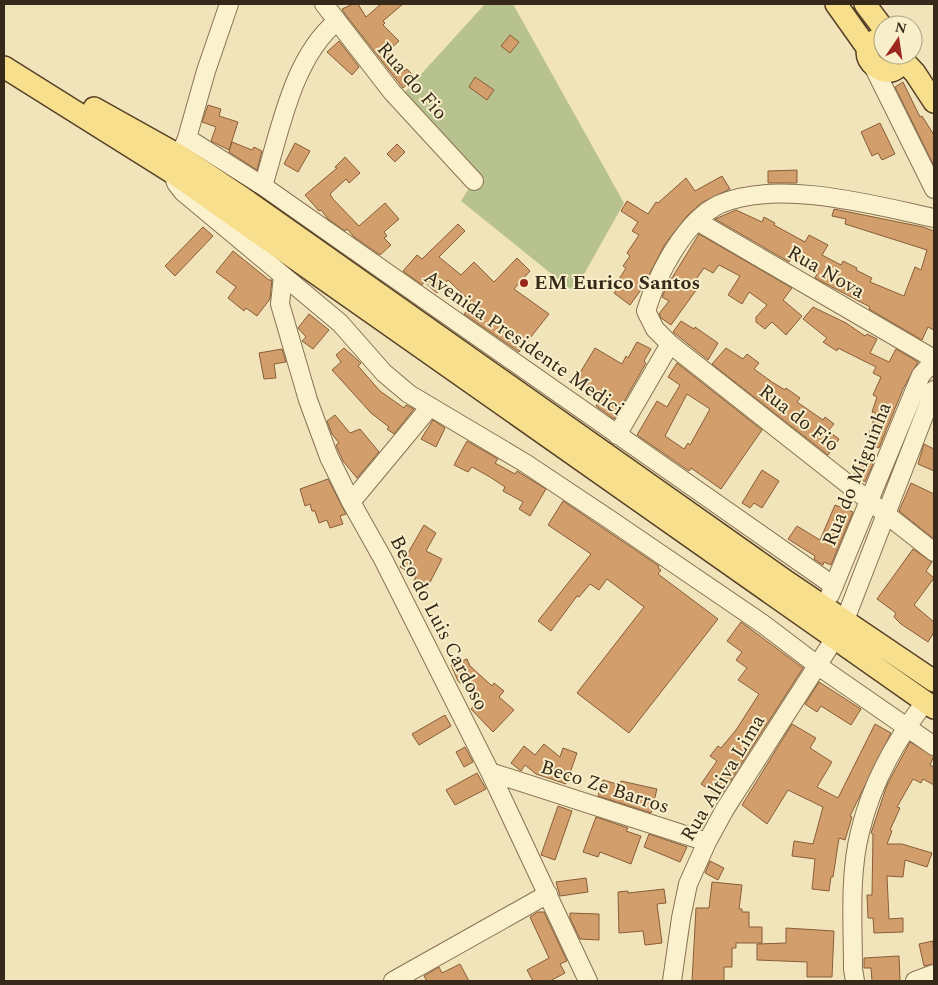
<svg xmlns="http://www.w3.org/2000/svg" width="938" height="985" viewBox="0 0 938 985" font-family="Spectral,serif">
<rect width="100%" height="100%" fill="#f1e4ba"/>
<!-- cemetery -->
<path fill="#b8c28e" d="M485,4H513L624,203L574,292L461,201L476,177L404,93Z"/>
<!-- building -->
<path fill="#d29e6c" stroke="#895d37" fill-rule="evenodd" d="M353,4H358L366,17L381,4H403L383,21L385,23L383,25L399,41L387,52L404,71L407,69L415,77L403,88L345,14L342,9Z
M510,35L519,42L510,53L501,46Z
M339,41L359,67L352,75L327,52Z
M475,77L494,90L487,100L469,87Z
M903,82L920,117L922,116L934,135V166L895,87Z
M208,105L221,109L219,116L238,122L229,150L211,141L216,127L202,122Z
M880,123L895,154L882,160L878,153L872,156L861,132Z
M232,142L252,150L254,147L262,151L257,170L229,152Z
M295,143L310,151L298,172L284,164Z
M397,144L405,152L395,162L387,154Z
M345,157L360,173L349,183L346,179L330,194L333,199L359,226L385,203L399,219L384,232L387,236L384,238L391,245L380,255L354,237L347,229L345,231L328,219L321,210L319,211L305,195L337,168L335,167Z
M797,170V183H768V171Z
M722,176L730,189L701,203L687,216L665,244L643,287L630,305L614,293L623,282L619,279L626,268L623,266L630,256L627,253L639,235L632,231L638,222L621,211L627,201L648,214L656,202L658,203L686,178L695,191Z
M834,209L923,227L934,231V330L928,327L922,340L869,309L870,307L815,278L818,272L792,257L789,262L715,219L736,210L762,222L764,217L775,223L774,225L805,242L809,235L828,245L822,255L841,265L843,261L857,268L856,270L872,278L870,282L904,296L915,267L921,270L927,250L845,224L846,219L832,216Z
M458,224L465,231L439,257L461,275L474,262L494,282L517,258L530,271L514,289L549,314L519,352L464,314L473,304L448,280L437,293L424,282L422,285L403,271L417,255L422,259Z
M203,227L213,236L175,276L165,266Z
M699,234L792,288L783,300L802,316L786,335L772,322L765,329L756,322V317L767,305L749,292L742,304L728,295L740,276L719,265L713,273L704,268L692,285L697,289L671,325L661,318L659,314L669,301L662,297L667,286Z
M233,251L269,280H272L270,299L257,316L246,308L244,311L228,298L236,287L216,272Z
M813,307L846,323L865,336L867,334L877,339L870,353L889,362L896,349L918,362L903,389L879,448L866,442L876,413L872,412L877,397L873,395L881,377L873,373L876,367L838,348L837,351L823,342L827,338L803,319Z
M309,314L329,330L313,349L302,341L306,337L298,328Z
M681,321L694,329L695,327L718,343L708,360L673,332Z
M637,342L651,349L644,361L646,363L614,419L596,406L602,397L575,381L595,348L622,364L626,356L628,358Z
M344,348L361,363L358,366L380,391L404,408L406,405L414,409L394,434L387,429L389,427L371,413L332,370L341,362L336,355Z
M726,348L743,359L747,354L759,363L754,369L772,382L785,390L786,388L800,398L797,402L823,420L825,417L834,424L828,431L839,439L828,455L712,364Z
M282,349L286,362L274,364L276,378L264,379L259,353Z
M677,363L762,430L721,489L691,468L689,471L637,435L657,401L667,407L680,385L668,377ZM687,394L710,409L690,445L688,443L684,449L665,436Z
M335,415L350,433L360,429L379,452L357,478L343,461L336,445L339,443L332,434L327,421Z
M433,420L445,428L436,447L421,439Z
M467,441L498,459L495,463L515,474L517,471L546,489L530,516L519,509L523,502L503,491L505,487L490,477L472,467L468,472L454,465Z
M924,444L934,449V471L918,464Z
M861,459L873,464L865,482L854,475Z
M762,470L779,481L762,508L754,503L750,508L742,503Z
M328,479L346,514L340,516L343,524L330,528L327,520L319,523L315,511H312L310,504L305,506L300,489Z
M911,483L934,494V539L899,511Z
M563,501L659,566L658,568L661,570L658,574L718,619L629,733L577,693L644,607L607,579L599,590L590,584L579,597L577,596L551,631L538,621L591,554L548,525Z
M835,505L853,512L831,565L824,562L823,565L814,559L815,556L788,539L797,526L820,540Z
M424,525L436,533L426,551L442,559L427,588L414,581L416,576L400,567Z
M913,549L932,562L926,571L934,578L914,605L934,622V632L928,642L901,624L894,617L896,613L877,599Z
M741,622L803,668L720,797L701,784L717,761L710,756L718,746L721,748L736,730L759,694L738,680L747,668L736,660L742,652L727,641Z
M467,659L470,666L492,686L494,683L504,691L499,697L514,710L493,732L471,709L479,700L458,681L451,665Z
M819,682L861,709L851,725L821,706L817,712L805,704Z
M445,715L451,726L419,745L412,734Z
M792,724L816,738L810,748L832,762L817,787L838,798L875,724L891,733L850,816L852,817L845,840L839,838L833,877H831L829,891L812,889L815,859L792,856L794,841L813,844L823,807L788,790L767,824L742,805Z
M910,742L934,756L930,765L934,767V785L923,779L921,783L913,779L897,807L900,808L890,830L892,831L887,844H902L932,853L927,867L905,860L903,877L887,876L889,919L903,918V932L874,933L873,918H868L867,895H872L873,834L871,833L887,785Z
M544,744L560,757L563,748L577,753L566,784L536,774L525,765L521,771L511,763L524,746L535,755Z
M465,747L473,762L464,767L456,752Z
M477,773L486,789L455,805L446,790Z
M603,780L620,785L621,781L657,789L651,813L598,796Z
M558,806L572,811L555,860L541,855Z
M596,817L628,828L626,831L641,836L631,864L600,852L598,857L583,852Z
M649,834L687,847L680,862L644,847Z
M710,861L724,868L718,880L705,873Z
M586,878L588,892L560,896L556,882Z
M712,882L742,885L739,909H742V912H749V927H762V943H736V948H732V967H724V981H692L696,908H709Z
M664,889L666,903L657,904L662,943L645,945L643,931L619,933L618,892L628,891V893Z
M538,912H544L567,961L560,964L565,973L550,981H533L527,970L549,958L530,917Z
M570,913L599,914V940L580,939L570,918Z
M786,928L834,931L832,977H807V962L757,960V944L786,943Z
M933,941L934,964L924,966L919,944Z
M899,956L900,981H872L871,968H864V958Z
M460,964L469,981H427L424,976L439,967L442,973Z"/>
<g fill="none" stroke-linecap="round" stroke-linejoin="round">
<!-- minor casing -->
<g stroke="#887353" stroke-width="20">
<path id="minor" d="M229,4L206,71L187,138L173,173L176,183L183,192L340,323L384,373L409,394L525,463L609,519L763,624L817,665L934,746
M324,4L392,92L474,181
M874,68L934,189
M187,138L263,186L834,586
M263,186C280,132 292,59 336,22
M934,218C874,205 779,179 720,204C684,221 657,275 646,311L655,329L670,344L934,552
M697,221L934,359
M283,276L280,304L308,400L329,457L351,502L383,559L490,772L588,981
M617,435L670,344
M351,502L429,408
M830,595L921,375L934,361
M845,620L934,390
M490,772L707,842
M393,981L548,894
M672,981L681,918L688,884L707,842L725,809L835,638
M855,981L853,969C853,925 849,875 860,832C871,785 896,740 925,702
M915,981L934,974"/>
</g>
<!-- major casing -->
<g stroke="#554028" stroke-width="24">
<path id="major" d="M836,4L868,49
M865,4L883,28
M883,37C840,51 898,95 902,55
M902,59L915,73L934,102
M4,67L173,173L934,708
M94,108L180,156L243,198L786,581L934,681"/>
</g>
<!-- minor -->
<use href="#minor" stroke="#fbf1cd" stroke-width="18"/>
<!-- major -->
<use href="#major" stroke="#f8df8d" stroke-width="21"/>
</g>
<!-- markers -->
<circle fill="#9b271f" stroke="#f8eeca" stroke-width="2" cx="524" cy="283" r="5"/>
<g text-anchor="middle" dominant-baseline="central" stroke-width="4" stroke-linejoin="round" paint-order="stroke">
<!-- street labels -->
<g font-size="20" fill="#362919" stroke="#f8eeca">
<text transform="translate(412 81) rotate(49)">Rua do Fio</text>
<text transform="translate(826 272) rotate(30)">Rua Nova</text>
<text transform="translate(524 343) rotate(35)">Avenida Presidente Medici</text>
<text transform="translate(799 418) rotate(38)">Rua do Fio</text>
<text transform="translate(857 474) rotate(-68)">Rua do Miguinha</text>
<text transform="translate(439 623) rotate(63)">Beco do Luis Cardoso</text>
<text transform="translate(723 778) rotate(-59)">Rua Altiva Lima</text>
<text transform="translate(605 787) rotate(18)">Beco Ze Barros</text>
</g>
<!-- poi labels -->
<g font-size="20" font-weight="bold" fill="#362919" stroke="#f8eeca" text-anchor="start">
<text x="534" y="283">EM Eurico Santos</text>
</g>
</g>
<!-- border -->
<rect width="938" height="985" fill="none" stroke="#362919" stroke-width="10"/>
<!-- north arrow -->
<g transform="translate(898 40) rotate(13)"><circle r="24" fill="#f8eeca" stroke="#aa9f83"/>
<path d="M0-4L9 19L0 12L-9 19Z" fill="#9b271f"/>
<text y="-8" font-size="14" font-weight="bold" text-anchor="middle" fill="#362919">N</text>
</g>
</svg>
